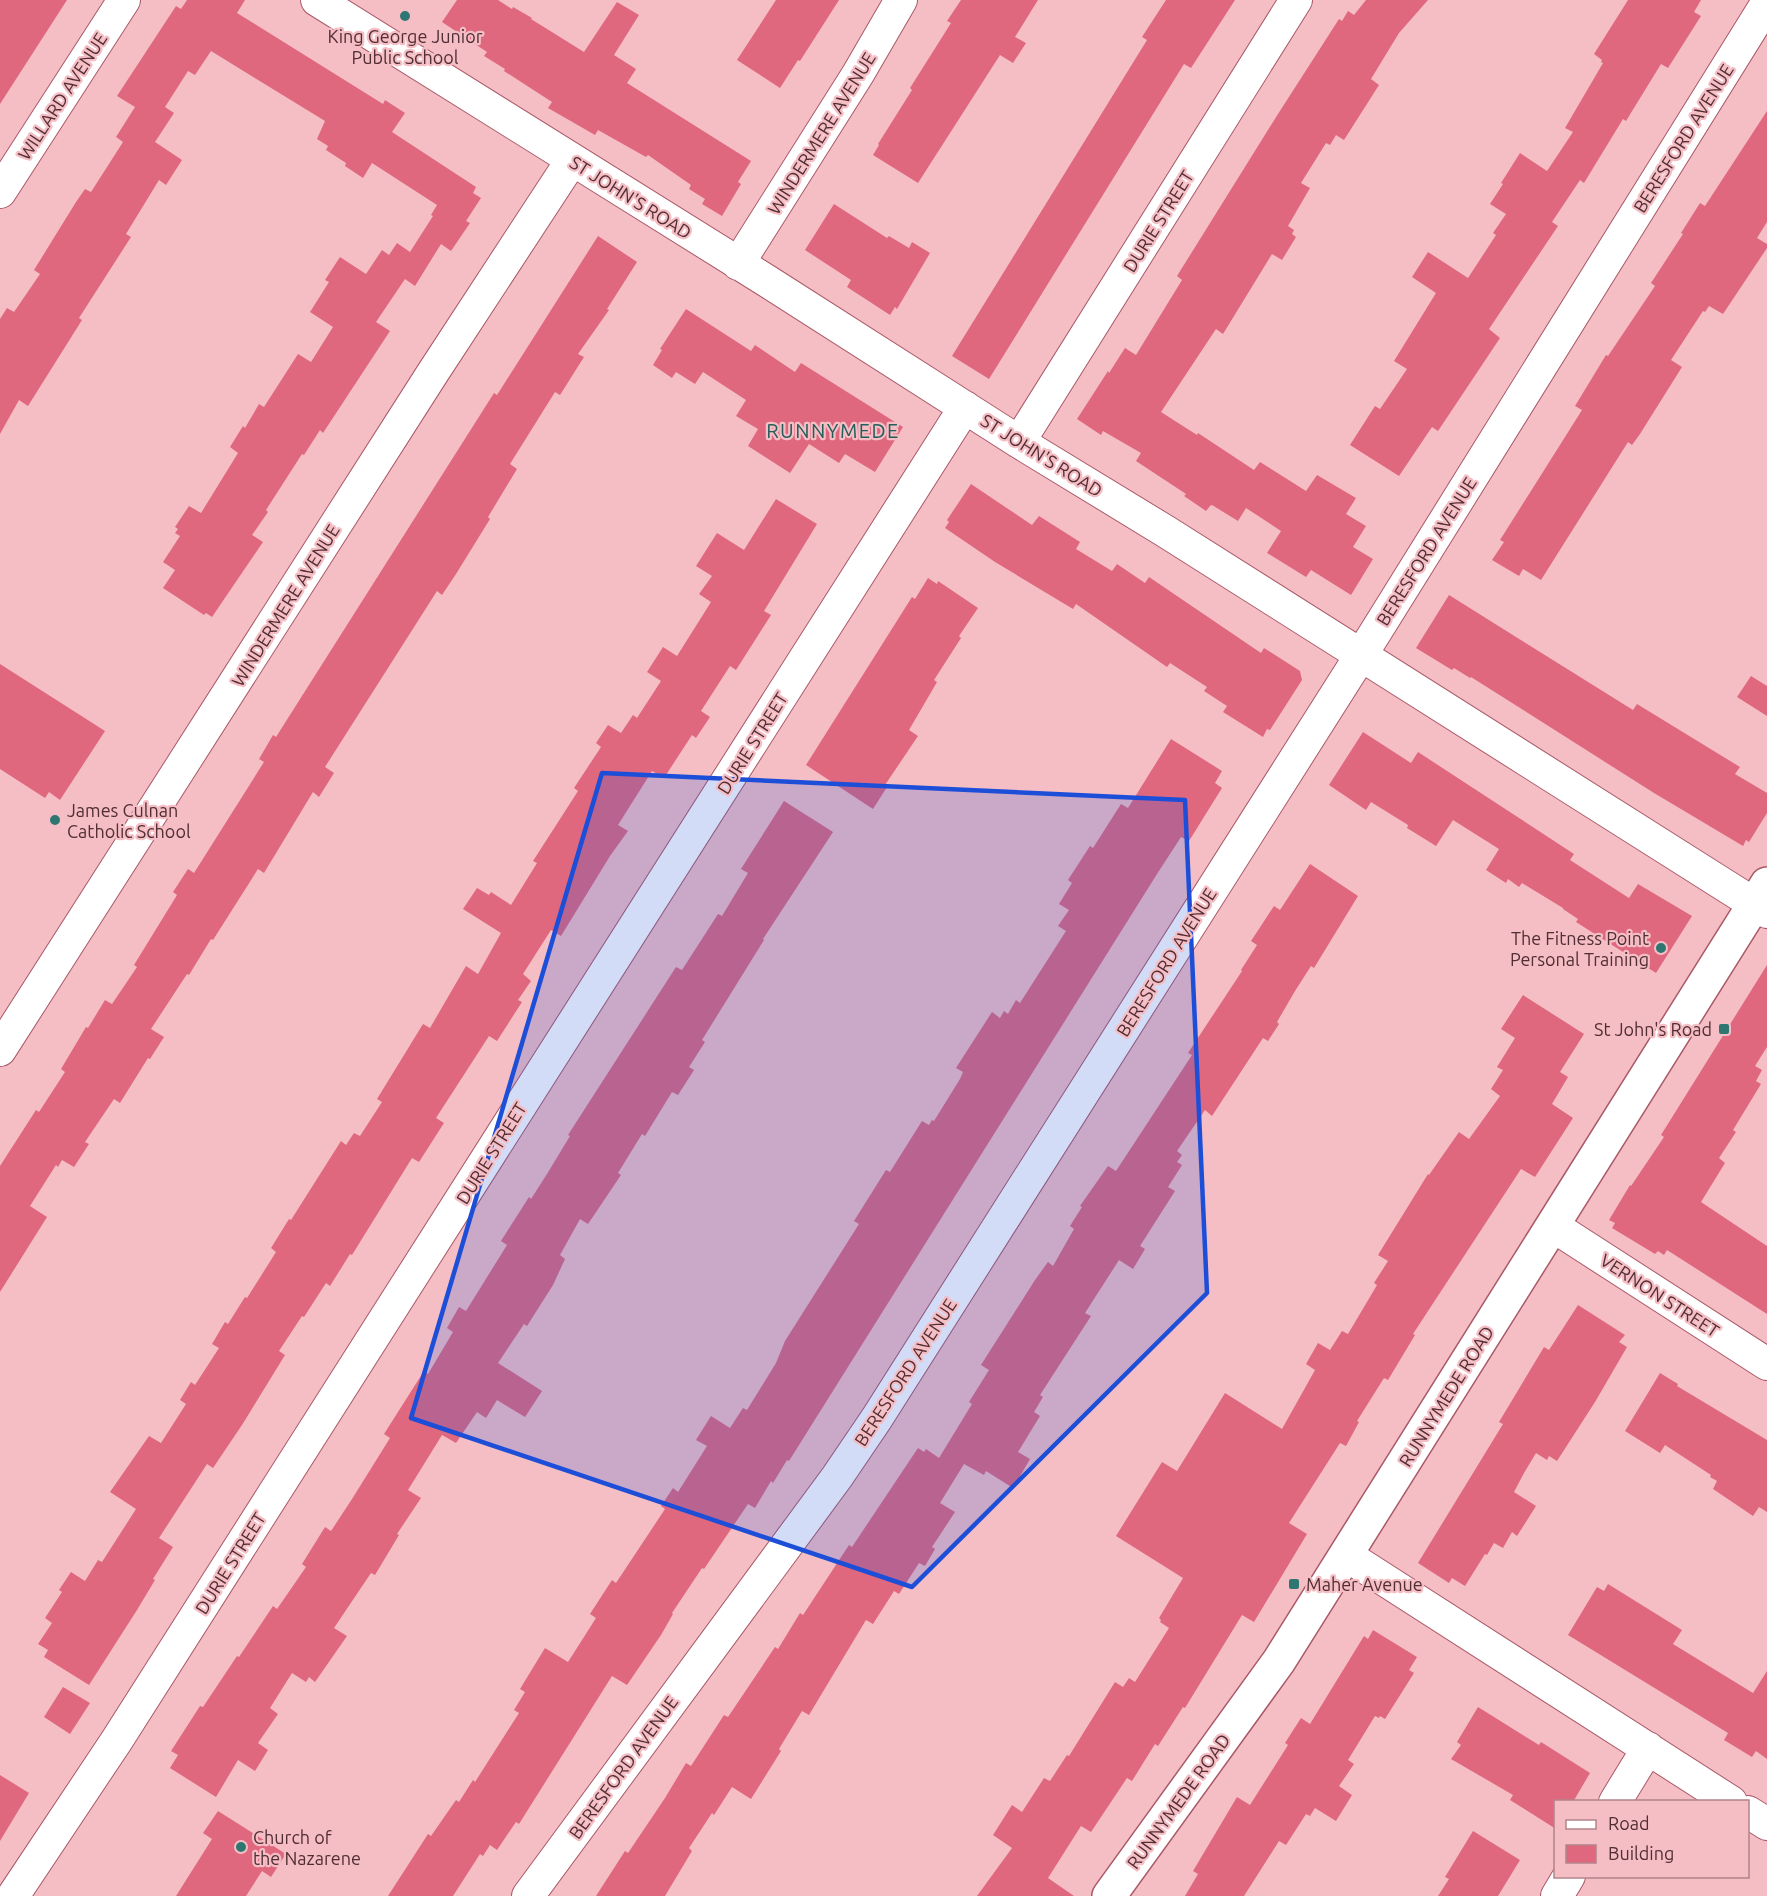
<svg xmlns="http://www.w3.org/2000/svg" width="1767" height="1896" viewBox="0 0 1767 1896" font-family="Ubuntu,sans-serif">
<rect width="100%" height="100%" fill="#f5bec5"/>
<!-- building -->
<path fill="#df687f" d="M0,0H67L0,104Z
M187,0H245L237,13L383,104L385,100L405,113L392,132L476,187L473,193L481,198L466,221L470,223L451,251L441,244L415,286L405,279L376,322L390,331L323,433L320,430L304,455L302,454L266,510L268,512L252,535L263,542L212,617L206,613L204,615L163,588L175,570L163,562L180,536L175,533L178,529L175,527L189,506L201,513L238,453L230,447L243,426L245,428L259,404L264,407L298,354L311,362L333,327L310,312L329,282L325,280L340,257L366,274L382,250L389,255L397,243L410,252L433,216L431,215L437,205L372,163L363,178L345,166L346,163L326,150L328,146L317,139L325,121L211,51L195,75L188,71L165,107L174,113L155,142L182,160L166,185L159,180L126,234L131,237L79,318L82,320L28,406L19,400L0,434V319L7,308L14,312L40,274L34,270L76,202L85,189L91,192L123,142L116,137L135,107L117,96L176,6L181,9Z
M457,0H498L512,9L513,7L532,18L531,19L584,52L617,2L639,15L614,55L636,69L627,83L751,161L738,182L741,184L722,216L702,204L705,199L689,189L691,185L648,155L646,157L598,130L595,135L548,108L552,102L504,71L505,69L484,56L487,52L442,22Z
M776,0H839L800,61L798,60L780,88L737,60Z
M961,0H1038L1015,37L1026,43L1013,63L1000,55L918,183L873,155L879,145L878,144L912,90L910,88L951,23L947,21Z
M1166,0H1235L1191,68L1184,64L989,379L952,356L1147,40L1142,37Z
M1366,0H1428L1399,33L1371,79L1379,85L1344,140L1336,135L1330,145L1326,143L1301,183L1310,188L1288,226L1294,230L1292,234L1296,237L1282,260L1272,254L1223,334L1216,329L1161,412L1197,435L1198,433L1254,470L1260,462L1306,491L1317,475L1356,498L1346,514L1366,526L1353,547L1373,559L1351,595L1311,570L1306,577L1267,553L1281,531L1246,508L1238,521L1212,505L1210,506L1206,511L1184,496L1186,494L1136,461L1141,453L1103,431L1101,435L1077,419L1108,371L1109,373L1125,348L1136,355L1182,280L1177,276L1278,114L1339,19L1342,21L1348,11L1354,15Z
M1628,0H1701L1694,12L1701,16L1668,68L1661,64L1626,121L1623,119L1584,183L1580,180L1552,222L1558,226L1489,329L1500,338L1438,431L1432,427L1399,476L1350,445L1375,406L1380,409L1407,369L1394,361L1436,293L1412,277L1428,252L1468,278L1496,235L1493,233L1506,214L1490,204L1503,184L1501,183L1520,153L1547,171L1573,132L1565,128L1603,63L1601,62L1602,60L1594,54Z
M1767,111V222L1757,238L1767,244V248L1723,314L1709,306L1705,312L1703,311L1671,360L1682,367L1640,434L1632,445L1628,442L1541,580L1523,569L1519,576L1492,560L1504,542L1500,540L1582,410L1575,406L1606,355L1608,356L1655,286L1651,283L1683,234L1681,233L1700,203L1705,206Z
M834,204L887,238L889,236L909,248L912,242L930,253L897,309L895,307L890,315L847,287L851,280L805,250Z
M598,236L637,262L607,309L609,310L578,354L584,357L560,395L555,392L510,464L517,469L488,517L490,519L456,574L442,595L437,591L325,767L334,773L319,797L313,792L264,873L258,869L213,940L211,939L189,975L187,974L151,1029L164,1037L150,1059L148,1058L120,1103L114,1099L85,1142L89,1144L74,1167L62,1160L58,1167L56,1165L30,1206L47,1217L0,1292V1166L36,1110L39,1112L65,1072L61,1069L86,1027L88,1028L105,1000L112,1004L137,967L134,965L177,895L173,892L188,869L194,873L264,762L259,759L273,735L276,737L494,393L497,395Z
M686,309L751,351L755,345L795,372L801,363L903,427L875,472L845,454L839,463L809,444L790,473L748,446L758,429L736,416L746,400L703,372L695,384L676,372L672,378L653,365L662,350L660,349Z
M971,484L1032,525L1039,516L1080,542L1076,549L1112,571L1117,564L1145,583L1149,577L1261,653L1264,648L1300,671L1302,680L1270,730L1267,729L1263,737L1223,712L1227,706L1204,691L1207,687L1170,663L1167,667L1076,604L1073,609L995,562L945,528L949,522L947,520Z
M776,499L817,524L764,611L771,615L736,670L730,666L701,711L710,717L696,738L692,735L664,778L652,771L618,825L628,831L610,856L561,936L551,930L523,974L531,981L518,1000L522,1002L497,1041L489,1036L436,1118L444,1123L419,1162L412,1158L352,1255L350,1254L330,1286L326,1283L304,1317L302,1316L279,1351L285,1355L242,1425L213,1468L207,1464L159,1538L173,1547L153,1579L155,1580L137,1610L89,1685L44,1657L48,1650L38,1644L52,1623L45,1618L62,1592L59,1590L71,1572L85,1581L98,1560L102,1562L136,1509L110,1492L149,1436L161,1443L186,1404L180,1400L191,1382L195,1385L219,1348L212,1344L225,1322L228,1324L245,1297L247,1298L276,1252L271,1248L289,1219L291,1220L341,1141L346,1145L354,1133L360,1136L382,1102L377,1099L423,1024L430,1028L466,966L478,974L501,933L463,909L477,888L489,895L491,892L511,905L537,863L533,861L578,791L574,788L601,747L596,743L608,725L621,733L633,715L637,718L661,681L647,672L663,647L677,656L711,602L699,594L712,576L696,566L717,533L744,550Z
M928,578L937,584L938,581L978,608L959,636L961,638L934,680L937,682L909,730L918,736L885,785L887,787L873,809L806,765L912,597L915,599Z
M1449,595L1633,710L1637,704L1740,767L1735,774L1767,793V813L1749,842L1746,840L1743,846L1654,793L1471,677L1470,678L1454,668L1452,670L1416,648Z
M0,664L105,731L60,800L49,792L45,798L0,769Z
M1751,676L1767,686V716L1737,697Z
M1363,732L1411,763L1418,752L1574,854L1570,860L1629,898L1638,884L1692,916L1656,973L1576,922L1578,919L1563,909V908L1522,883L1519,887L1508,879L1506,883L1486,870L1499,849L1453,820L1436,846L1407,828L1408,825L1371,802L1366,810L1329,785Z
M1171,739L1222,771L1215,783L1222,788L1189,841L1181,837L1157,874L789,1461L787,1460L773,1483L771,1481L755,1508L748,1504L704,1569L702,1568L672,1613L673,1614L661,1635L627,1685L612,1676L519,1824L516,1822L497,1850L490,1845L483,1856L480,1854L453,1896H388L428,1834L431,1836L456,1800L459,1802L473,1780L475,1782L519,1713L514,1710L525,1692L520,1689L545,1648L568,1662L596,1618L590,1614L612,1580L616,1583L665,1509L661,1506L673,1488L678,1492L707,1446L696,1440L711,1416L730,1428L743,1408L747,1410L776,1363L785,1341L859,1224L854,1221L886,1170L890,1172L922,1121L929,1125L932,1120L934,1121L960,1079L963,1072L956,1068L992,1012L1000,1018L1004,1011L1008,1014L1016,1000L1020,1003L1066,931L1058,926L1069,910L1059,904L1072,883L1068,880L1090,846L1093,848L1121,804L1128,808Z
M784,801L833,832L763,939L764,940L702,1040L705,1042L689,1067L694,1070L678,1095L672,1092L645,1136L642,1134L618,1173L621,1175L588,1224L580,1219L560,1255L565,1259L553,1285L527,1326L524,1324L498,1363L542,1391L525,1417L497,1400L486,1418L477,1412L456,1443L442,1435L408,1490L421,1498L397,1534L399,1535L375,1575L371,1573L334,1628L347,1636L315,1682L309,1677L306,1682L292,1673L270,1708L278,1714L258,1743L268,1750L255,1771L238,1760L216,1797L170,1768L178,1755L171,1751L200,1706L203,1707L237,1656L239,1657L273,1606L277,1609L306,1567L302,1564L325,1527L331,1531L352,1499L390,1438L384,1434L424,1371L428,1374L453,1332L447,1328L459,1307L466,1311L507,1245L501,1241L529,1197L531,1199L547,1174L570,1136L568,1135L676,967L682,970L718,914L722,916L748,873L741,869Z
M1310,864L1358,896L1314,968L1311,966L1295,991L1277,1022L1279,1024L1268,1041L1263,1038L1212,1116L1205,1110L1177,1151L1182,1155L1177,1162L1182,1165L1168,1187L1175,1191L1140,1246L1145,1249L1133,1269L1119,1260L1085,1313L1091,1316L1040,1395L1043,1397L1034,1412L1040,1416L1018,1452L1030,1459L1013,1488L986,1471L984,1475L964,1464L940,1503L955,1512L932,1547L935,1549L925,1566L919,1563L899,1594L894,1591L873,1624L866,1620L809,1715L802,1711L779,1749L781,1751L751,1799L732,1787L714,1815L712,1813L689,1848L692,1851L665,1896H596L625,1851L628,1853L665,1798L686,1763L691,1766L724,1715L728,1717L775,1647L778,1649L800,1613L803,1615L849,1545L852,1547L918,1448L924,1452L926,1449L939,1458L972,1404L969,1402L989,1370L981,1365L1035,1280L1048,1262L1053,1266L1074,1229L1070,1226L1082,1207L1080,1206L1108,1166L1116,1171L1192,1055L1188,1053L1242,971L1241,970L1257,945L1251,941L1274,906L1280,910Z
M1767,965V1047L1755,1066L1762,1070L1756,1081L1761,1084L1733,1130L1736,1132L1719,1158L1725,1163L1701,1202L1767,1246V1314L1667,1250L1664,1255L1658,1251L1655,1254L1612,1228L1615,1223L1609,1220L1630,1185L1631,1186L1664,1137L1661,1135Z
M1523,995L1584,1034L1560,1072L1568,1077L1552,1104L1573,1118L1535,1177L1521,1169L1413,1334L1415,1335L1388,1380L1384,1378L1357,1421L1359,1422L1346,1446L1340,1443L1289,1523L1307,1534L1254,1622L1242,1615L1185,1708L1183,1707L1158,1746L1155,1744L1132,1781L1127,1778L1091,1832L1081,1826L1048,1878L1074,1896H977L1012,1848L993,1835L1012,1805L1022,1812L1044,1778L1050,1781L1067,1755L1069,1756L1115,1682L1123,1687L1129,1678L1135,1682L1169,1628L1160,1622L1161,1620L1159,1618L1183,1578L1116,1536L1162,1462L1177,1471L1225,1393L1282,1429L1315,1370L1306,1364L1318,1343L1330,1350L1342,1331L1348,1334L1377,1285L1374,1283L1388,1261L1378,1255L1428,1174L1429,1175L1459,1132L1469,1139L1500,1096L1491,1089L1503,1070L1497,1067L1515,1038L1501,1029Z
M1578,1305L1625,1335L1619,1342L1627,1347L1595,1402L1557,1461L1549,1456L1547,1460L1536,1453L1524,1473L1514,1492L1536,1506L1517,1536L1512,1532L1503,1548L1494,1543L1487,1555L1485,1554L1465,1586L1452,1578L1449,1583L1418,1563L1503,1424L1499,1422L1544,1347L1549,1350Z
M1660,1373L1678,1384L1677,1386L1767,1440V1512L1759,1507L1753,1516L1713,1489L1717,1481L1710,1477L1711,1475L1665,1445L1660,1453L1625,1431Z
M1608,1584L1682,1630L1673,1644L1753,1693L1767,1671V1759L1756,1751L1752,1757L1724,1740L1728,1733L1568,1635L1597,1587L1604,1591Z
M1373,1630L1417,1657L1409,1670L1414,1673L1385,1719L1380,1716L1379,1718L1375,1716L1348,1760L1354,1764L1339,1786L1352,1795L1336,1821L1315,1808L1310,1816L1306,1814L1286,1845L1279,1841L1244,1896H1185L1198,1874L1193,1871L1237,1797L1250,1805L1288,1745L1285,1743L1301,1718L1310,1724L1364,1636L1368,1639Z
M63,1687L90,1703L70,1734L44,1717Z
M1478,1707L1539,1745L1541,1742L1590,1773L1573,1802H1556V1829L1510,1800L1513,1795L1451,1759L1461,1745L1457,1742Z
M0,1775L29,1793L0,1841Z
M218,1811L286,1854L271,1877L262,1871L246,1896H176L212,1839L203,1833Z
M1473,1831L1520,1860L1498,1896H1438L1449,1879L1445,1877Z"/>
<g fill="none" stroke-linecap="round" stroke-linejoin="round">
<!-- street casing -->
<g stroke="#a95967" stroke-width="34">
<path id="street" d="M317,0L767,281L1019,442L1165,531L1767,912
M0,192L124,0
M738,264L858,74L901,0
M1019,442L1296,0
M0,1050L432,374L572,160
M1553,1226L1767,1364
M1346,1555L1731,1802
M1615,1802L1648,1748
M1748,1812L1767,1824
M13,1896L117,1740L965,407
M528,1896L837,1477L877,1418L1375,633L1767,3
M1557,1896L1569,1876"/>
</g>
<!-- secondary casing -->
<g stroke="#a95967" stroke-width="36">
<path id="secondary" d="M1109,1896L1279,1661L1767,884"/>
</g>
<!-- street -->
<use href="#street" stroke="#fff" stroke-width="32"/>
<!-- secondary -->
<use href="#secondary" stroke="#fff" stroke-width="33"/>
</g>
<!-- marked area -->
<path fill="#1d4ed8" fill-opacity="0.2" stroke="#1d4ed8" stroke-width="4.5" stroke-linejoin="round" d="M602,773L1185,800L1207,1293L912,1587L411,1418Z"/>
<!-- markers -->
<g fill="#2d7672" stroke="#f5bec5" stroke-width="2">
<circle cx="405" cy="16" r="6"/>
<circle cx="55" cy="820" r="6"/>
<circle cx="1661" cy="948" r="6"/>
<rect x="1718" y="1023" width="12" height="12" rx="3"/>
<rect x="1288" y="1578" width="12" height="12" rx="3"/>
<circle cx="241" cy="1847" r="6"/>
</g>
<g text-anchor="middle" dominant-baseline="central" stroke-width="4.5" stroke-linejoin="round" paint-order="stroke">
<!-- poi labels -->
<g font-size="18" fill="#512e33" stroke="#f5bec5" text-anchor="start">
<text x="405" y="36" text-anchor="middle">King George Junior<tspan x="405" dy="21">Public School</tspan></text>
<text x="67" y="810">James Culnan<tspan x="67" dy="21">Catholic School</tspan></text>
<text x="1649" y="938" text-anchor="end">The Fitness Point<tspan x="1649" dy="21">Personal Training</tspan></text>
<text x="1712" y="1029" text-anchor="end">St John's Road</text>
<text x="1306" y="1584">Maher Avenue</text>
<text x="253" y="1837">Church of<tspan x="253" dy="21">the Nazarene</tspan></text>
</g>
<!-- street labels -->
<g font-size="18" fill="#512e33" stroke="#f5bec5">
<text transform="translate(62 96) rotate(-57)">WILLARD AVENUE</text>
<text transform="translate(821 133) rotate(-58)">WINDERMERE AVENUE</text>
<text transform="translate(1683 138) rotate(-58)">BERESFORD AVENUE</text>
<text transform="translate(631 197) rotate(32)">ST JOHN'S ROAD</text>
<text transform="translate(1158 221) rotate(-58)">DURIE STREET</text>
<text transform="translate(1042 455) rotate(32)">ST JOHN'S ROAD</text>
<text transform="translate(1426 551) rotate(-58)">BERESFORD AVENUE</text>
<text transform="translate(285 605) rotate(-58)">WINDERMERE AVENUE</text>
<text transform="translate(752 743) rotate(-58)">DURIE STREET</text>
<text transform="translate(1166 962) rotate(-58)">BERESFORD AVENUE</text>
<text transform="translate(491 1153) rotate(-58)">DURIE STREET</text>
<text transform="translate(1660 1295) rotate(33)">VERNON STREET</text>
<text transform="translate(905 1372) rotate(-57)">BERESFORD AVENUE</text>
<text transform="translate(1446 1396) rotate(-58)">RUNNYMEDE ROAD</text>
<text transform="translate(230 1563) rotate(-58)">DURIE STREET</text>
<text transform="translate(623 1767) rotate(-54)">BERESFORD AVENUE</text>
<text transform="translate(1178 1801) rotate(-54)">RUNNYMEDE ROAD</text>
</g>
<!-- neighbourhood labels -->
<g font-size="20" letter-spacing="1.5" fill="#245d5a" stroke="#f5bec5">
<text x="833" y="430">RUNNYMEDE</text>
</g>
</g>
<!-- legend -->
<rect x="1554" y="1800" width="195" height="78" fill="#f5bec5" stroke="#b3848b" stroke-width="1.5"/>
<rect x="1566" y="1820" width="30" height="9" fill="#ffffff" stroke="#b3848b" stroke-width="1.5"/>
<text x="1608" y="1830" font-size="18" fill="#512e33">Road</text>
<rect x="1566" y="1845" width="30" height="18" fill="#df687f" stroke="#b3848b" stroke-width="1.5"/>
<text x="1608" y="1860" font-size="18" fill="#512e33">Building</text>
</svg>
